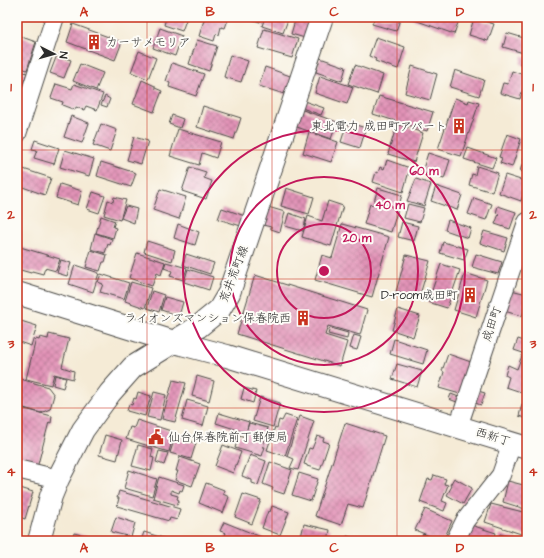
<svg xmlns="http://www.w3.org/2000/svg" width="544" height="558" viewBox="0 0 544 558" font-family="'Architects Daughter','Klee One',sans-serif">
<defs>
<pattern id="building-cross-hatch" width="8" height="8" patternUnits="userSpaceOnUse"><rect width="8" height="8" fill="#e293b7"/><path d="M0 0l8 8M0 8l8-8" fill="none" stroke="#b77895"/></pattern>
</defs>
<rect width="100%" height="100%" fill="#fdfcf7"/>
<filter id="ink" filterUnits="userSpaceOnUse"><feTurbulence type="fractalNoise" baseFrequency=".025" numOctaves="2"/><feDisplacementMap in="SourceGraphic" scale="8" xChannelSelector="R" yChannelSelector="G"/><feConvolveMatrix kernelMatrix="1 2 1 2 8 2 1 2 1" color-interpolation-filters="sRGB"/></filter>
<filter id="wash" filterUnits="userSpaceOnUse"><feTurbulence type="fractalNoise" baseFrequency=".012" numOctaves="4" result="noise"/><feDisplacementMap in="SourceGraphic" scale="16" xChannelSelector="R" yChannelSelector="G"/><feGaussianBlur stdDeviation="0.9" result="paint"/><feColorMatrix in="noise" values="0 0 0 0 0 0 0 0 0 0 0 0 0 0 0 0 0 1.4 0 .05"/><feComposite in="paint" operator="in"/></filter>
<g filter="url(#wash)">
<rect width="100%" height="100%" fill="#f5ebd6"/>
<g id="blocks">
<!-- building -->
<path fill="url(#building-cross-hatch)" d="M172,17H187L182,31L164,25L166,18L171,20Z
M205,17H229L225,28L221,27L219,35L216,34L214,41L199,36Z
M244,17H261L260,22Z
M265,17H289L283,33L262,26Z
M296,17H306L311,19L305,38L291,34Z
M375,17H401L396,31L372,24Z
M406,17H460L454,34Z
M474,18L494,24L488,41L469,35Z
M73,24L122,42L115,60L67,42Z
M160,28L182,36L175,56L153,48Z
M264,29L298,39L292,58L258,48Z
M507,33L527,39V54L503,47Z
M19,36L36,42L27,70L17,66V41Z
M376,37L405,47L398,69L375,61L376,59L369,56Z
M197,40L217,46L209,71L189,64Z
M139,51L156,58L148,79L131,72Z
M57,55L71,60L64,78L50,73Z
M230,55L248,61L241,82L224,77Z
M522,55L527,57V67L520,64Z
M320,58L346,67L342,81L316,72Z
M172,63L204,74L196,96L169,87L170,83L166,81Z
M80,64L103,73L96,90L73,81Z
M355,65L383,75L377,94L348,84Z
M412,66L437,74L430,100L405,93Z
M265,67L293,77L287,95L259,86Z
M17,70L27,73L19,96L17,95Z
M455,70L484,80L479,96L450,87Z
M512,71L527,76L520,99L500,93L503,83L508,84Z
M320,76L353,87L347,104L315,93Z
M142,80L155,86V88L162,91L154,112L133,104Z
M56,84L72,89L74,84L103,94L97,110L86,106L84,110L76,107L75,110L62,105L63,102L51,98Z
M105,96L110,99L107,107L101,105Z
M379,96L433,112L427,131L373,114Z
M455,98L468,103L469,100L479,103L461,156L438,149Z
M304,101L324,108L321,115L302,108Z
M203,106L241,118L234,139L197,127Z
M300,109L337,122L331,139L294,126Z
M172,115L183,119L180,128L169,124Z
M71,116L89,123L82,143L64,137Z
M349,123L366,128L360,148L341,142L345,129L347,130Z
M101,124L117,130L110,151L93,145Z
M397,124L423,133L414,162L388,154Z
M178,129L221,142L216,158L202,153L199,165L170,156Z
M309,132L338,142L331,162L303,153Z
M507,134L521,139L512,167L500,163L502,158L499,157Z
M134,137L148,141L141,164L127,160Z
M35,140L59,148L54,164L34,158L37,150L32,149Z
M468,148L496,158L492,168L464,159Z
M527,149V173L520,171Z
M65,150L94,159L89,176L60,167Z
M428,153L450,160L444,179L422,172Z
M387,160L410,168L403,192L373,182L376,172L378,173L380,167L384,169Z
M101,162L136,173L131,187L97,176Z
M477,166L498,173L492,192L469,185L472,174L475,175Z
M17,167L51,178L45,195L17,185Z
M190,167L206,172L204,178L212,181L206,199L182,191Z
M505,175L527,182L521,201L499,193Z
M416,179L431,184L424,206L407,201Z
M60,184L82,191L78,205L56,198Z
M436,186L462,195L457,210L431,201Z
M286,188L314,197L309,214L281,206Z
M378,188L402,195L391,232L364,224L370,204L373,205Z
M160,189L186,197L179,219L153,210Z
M93,192L105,196L99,213L87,209Z
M114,197L126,200L120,220L104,215L108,200L113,202Z
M474,198L492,204L486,220L468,214Z
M328,201L343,206L331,246L302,237L308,216L322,221Z
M408,204L424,208L420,222L404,218Z
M126,206L137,209L134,223L121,218Z
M498,206L516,212L510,229L495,224L499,214L496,213Z
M268,207L285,212L280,232L271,229V227L263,225Z
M222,208L245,216L241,226L218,219Z
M289,213L306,219L303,231L285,226Z
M101,216L115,221L113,227L116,228L113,238L96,233Z
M448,220L471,228L468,238L445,230Z
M402,222L418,226L414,241L398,237Z
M178,224L199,232L195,245L174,238Z
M342,224L389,237L372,297L315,280L322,255L332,258Z
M484,231L508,238L504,251L480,243Z
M95,233L112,239L110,245L108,244L105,253L91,249Z
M147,241L175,250L172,261L144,252Z
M443,242L468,249L464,260L440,253Z
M17,246L60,259L56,271L45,268L43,274L32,271L31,273L17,269Z
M91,250L107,255L105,262H103L100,271L86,267Z
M137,253L165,262L161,275L157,273L152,286L129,278Z
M186,254L214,263L210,274L183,265Z
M476,254L502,262L498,274L472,267Z
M406,255L430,261L419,298L396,292Z
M61,260L71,263L67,276L57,273Z
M166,262L187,268L183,280L170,276L172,271L164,268Z
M441,264L460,270L447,308L428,302Z
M75,265L99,273L93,292L69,284Z
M188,269L213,277L209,290L184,282Z
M465,273L487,280L476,317L454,310Z
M101,274L129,283L124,299L100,292L103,284L98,282Z
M255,275L367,310L360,335L328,326L325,335L347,342L340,366L237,334Z
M131,282L151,288L145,308L125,301Z
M511,290L527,294V300L522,316L504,311Z
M152,291L164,295L159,312L147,308Z
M165,297L183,302L179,316L161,310Z
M398,309L420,316L413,337L392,330Z
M21,321L37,326L31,346L19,342L20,337L17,336V334Z
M330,328L348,333L347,339L328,334Z
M49,334L69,339L62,367L74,371L73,379L54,374L51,385L26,379L36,339L39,340L40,337L48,339Z
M354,335L361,337L357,350L350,348Z
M394,339L427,350L423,364L390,354Z
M518,339L527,342V394L506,387L509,377L505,375L508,365L517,369L523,353L514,350Z
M448,354L471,362L460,394L439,388L444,372L442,371Z
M397,364L422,371L417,387L392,379Z
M55,375L66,378L63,388L53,385Z
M197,376L214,381L209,401L192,396Z
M17,378L48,387L54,395L50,409L41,413L17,406Z
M173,380L186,383L175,422L162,419Z
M244,388L256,391L253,403L241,399Z
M478,391L485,393L481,405L475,403Z
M138,392L151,396L145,416L127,411L129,404L132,405L134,398L136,399Z
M154,392L166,395L160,420L147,417Z
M451,394L459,397L457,402L449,399Z
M260,397L280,403L273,427L253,421Z
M187,400L208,406L203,426L182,420Z
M522,404L527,405V419L519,416Z
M17,407L52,416L51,423L49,422L37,468L17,463Z
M219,413L249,422L247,429L249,423L268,428L263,447H265L262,456L235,448L239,435L245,437L247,433L216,423Z
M285,415L297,419L285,456L267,450L275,427L277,428L279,420L282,421Z
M300,416L314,421L298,470L290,468L294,459L287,456Z
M137,420L174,432L169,452L126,439L130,427L134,428Z
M345,423L385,436L363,508L348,504L341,525L315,516Z
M176,434L183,437L182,439L196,443L191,459L170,453Z
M105,435L122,440L117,460L99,455Z
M317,436L324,438L323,441L329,443L320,470L307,466V465L304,464L309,448L312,449Z
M138,445L153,449L151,457L154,458L151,471L132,466Z
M223,445L241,452L233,473L215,466Z
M159,451L168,453L164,465L156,462Z
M250,455L266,461L258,485L252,483V480L242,476Z
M180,457L200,464L192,486L175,480L178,471H176Z
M270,462L292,470L284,494L272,490L273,488L263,484Z
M129,470L157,479L152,496L124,488Z
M299,473L318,479L311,501L292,495Z
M434,475L446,479L444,484L448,485L442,501L447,503L444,511L420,502L428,479L432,480Z
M159,477L184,485L182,491L180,490L179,493L171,490V494L178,496L177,499L179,500L177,505L153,498Z
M454,478L472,488L463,504L447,495L452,486L450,485Z
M508,481L527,486V500L525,509L503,502Z
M206,483L224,490L223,494L229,497L223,513L199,503Z
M17,487L33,492L25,519L17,516Z
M119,491L180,509L177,520L170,518L169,521L117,506L119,498H117Z
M243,494L261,500L252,524L235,517Z
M491,504L527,513V536L485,522Z
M272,506L289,512L280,535L262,528L268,511L270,512Z
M425,509L452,521L443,541H420L423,534L432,537L415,530Z
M116,517L135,523L131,537L111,532Z
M224,522L271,541H223L226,533L220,531Z
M304,524L330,530L328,541H300Z
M471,525L496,533L494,541H467Z
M144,532L166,539V541H141Z
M74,533L97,539L96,541H72Z
M500,534L520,541H498Z
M347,536L363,541H345Z"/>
</g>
</g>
<g filter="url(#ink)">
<use href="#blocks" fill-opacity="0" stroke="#494845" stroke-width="1"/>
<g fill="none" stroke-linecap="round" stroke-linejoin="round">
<!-- street casing -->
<g stroke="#494845" stroke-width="20">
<path id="street" d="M17,134L55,17
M458,427L527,222
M17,469L58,479
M455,541L465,521L501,475L512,443"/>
</g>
<!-- secondary casing -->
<g stroke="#494845" stroke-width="24">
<path id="secondary" d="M17,293L174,342L227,356L527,448
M39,541L51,496L58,479L83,430L110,393L133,367L198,327L219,310L229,293L322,17"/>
</g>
<!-- street -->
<use href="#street" stroke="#fff" stroke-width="18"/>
<!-- secondary -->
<use href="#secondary" stroke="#fff" stroke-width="22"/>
</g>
</g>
<!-- grid -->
<path fill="none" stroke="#c8321e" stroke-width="1" stroke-opacity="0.55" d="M147,17V541M272,17V541M397,17V541M17,150H527M17,279H527M17,408H527"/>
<!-- distance rings -->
<g fill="none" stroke="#c2185b" stroke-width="2">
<circle cx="324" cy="271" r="47"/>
<circle cx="324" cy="271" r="94"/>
<circle cx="324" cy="271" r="141"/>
</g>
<!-- icons -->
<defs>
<g id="building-bare" transform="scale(1.2)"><path d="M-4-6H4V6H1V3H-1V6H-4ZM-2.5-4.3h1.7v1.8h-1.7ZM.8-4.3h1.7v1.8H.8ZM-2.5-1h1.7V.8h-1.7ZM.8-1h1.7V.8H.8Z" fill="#c8321e" stroke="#fdfcf7" stroke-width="2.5" paint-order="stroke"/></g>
<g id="civic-bare" transform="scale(1.2)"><path d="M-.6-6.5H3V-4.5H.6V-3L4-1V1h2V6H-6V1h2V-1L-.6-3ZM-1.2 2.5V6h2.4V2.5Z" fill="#c8321e" stroke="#fdfcf7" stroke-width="2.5" paint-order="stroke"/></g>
</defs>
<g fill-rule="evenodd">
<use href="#building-bare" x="94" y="42"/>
<use href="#building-bare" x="459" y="126"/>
<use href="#building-bare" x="470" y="295"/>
<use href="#building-bare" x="303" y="318"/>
<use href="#civic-bare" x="156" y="437"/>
</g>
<g text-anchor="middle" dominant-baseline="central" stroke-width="4" stroke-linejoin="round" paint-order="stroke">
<!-- poi labels -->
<g font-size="12" fill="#2b2b2b" stroke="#fdfcf7" text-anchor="end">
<text x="106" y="42" text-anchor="start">カーサメモリア</text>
<text x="447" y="126">東北電力 成田町アパート</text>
<text x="458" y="295">D-room成田町</text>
<text x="291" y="318">ライオンズマンション保春院西</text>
<text x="168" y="437" text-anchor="start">仙台保春院前丁郵便局</text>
</g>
<!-- street labels -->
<g font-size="12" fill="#2b2b2b" stroke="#fdfcf7">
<text transform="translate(234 274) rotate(-69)">荒井荒町線</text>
<text transform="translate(492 324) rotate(-71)">成田町</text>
<text transform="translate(493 437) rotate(17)">西新丁</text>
</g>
</g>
<circle cx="324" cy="271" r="6" fill="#c2185b" stroke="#fdfcf7" stroke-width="2"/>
<g font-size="12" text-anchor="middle" font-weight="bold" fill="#c2185b" stroke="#fdfcf7" stroke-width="4" stroke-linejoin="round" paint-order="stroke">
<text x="424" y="175">60 m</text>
<text x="390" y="209">40 m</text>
<text x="357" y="242">20 m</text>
</g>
<!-- margin -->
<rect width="544" height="558" fill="none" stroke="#fdfcf7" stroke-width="44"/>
<!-- north arrow -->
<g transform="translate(54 54) rotate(96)" stroke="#fdfcf7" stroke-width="3" paint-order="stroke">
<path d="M0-3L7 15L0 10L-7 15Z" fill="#2b2b2b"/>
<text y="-6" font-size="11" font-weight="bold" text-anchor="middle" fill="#2b2b2b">N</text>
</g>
<rect x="22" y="22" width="500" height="514" fill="none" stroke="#c8321e" stroke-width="1.5"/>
<g font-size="13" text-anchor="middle" font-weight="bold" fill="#c8321e">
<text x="84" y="16">A</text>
<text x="210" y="16">B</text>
<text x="334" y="16">C</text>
<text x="460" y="16">D</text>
<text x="11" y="91">1</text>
<text x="533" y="91">1</text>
<text x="11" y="219">2</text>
<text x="533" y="219">2</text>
<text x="11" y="348">3</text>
<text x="533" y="348">3</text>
<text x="11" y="476">4</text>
<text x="533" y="476">4</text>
<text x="84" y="552">A</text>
<text x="210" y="552">B</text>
<text x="334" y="552">C</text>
<text x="460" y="552">D</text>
</g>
</svg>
